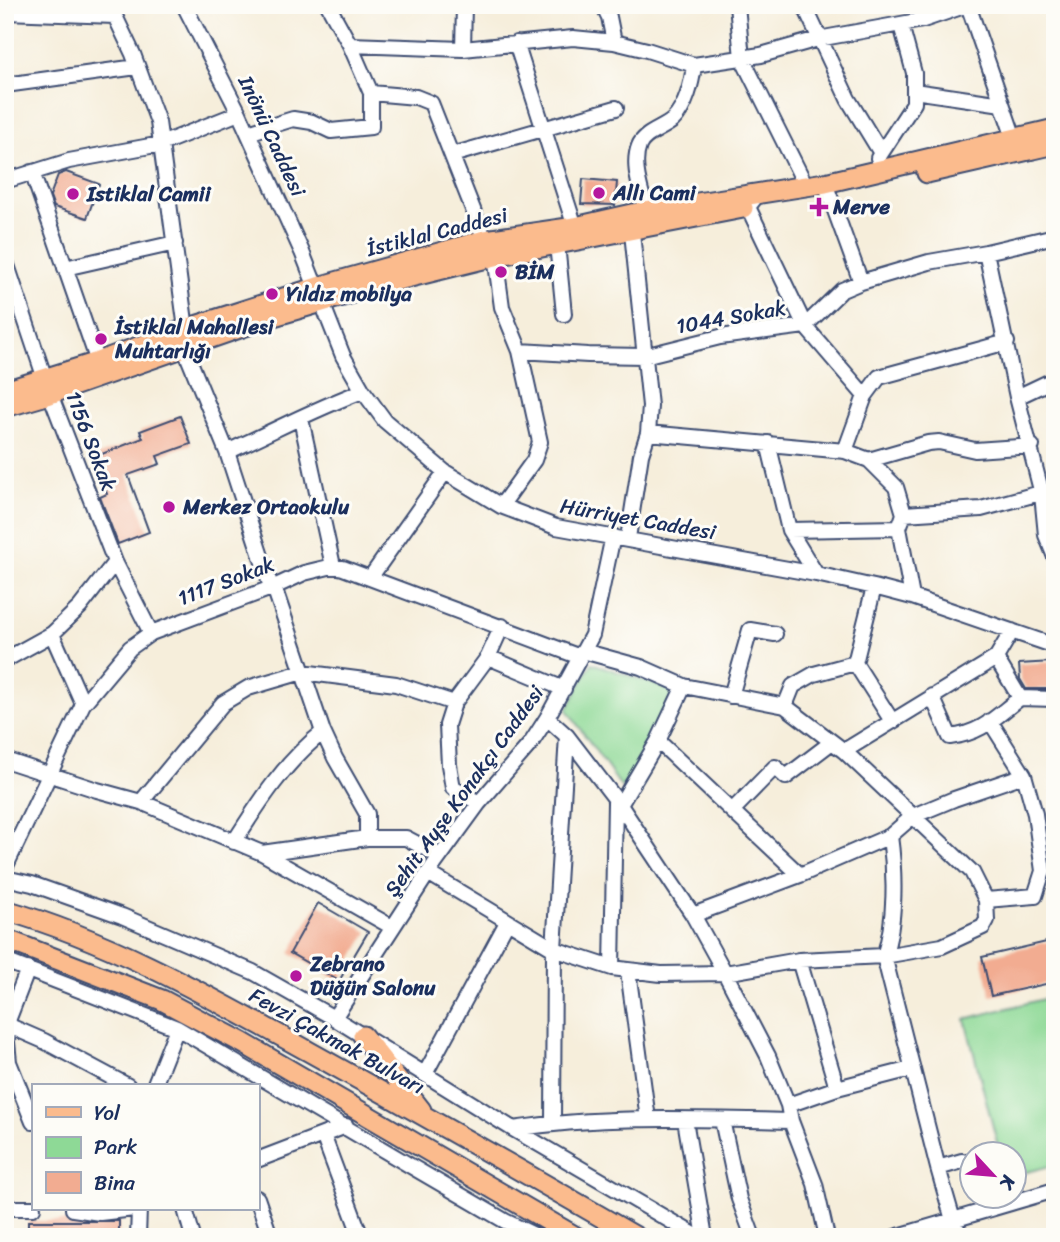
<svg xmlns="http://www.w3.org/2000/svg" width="1060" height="1242" viewBox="0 0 1060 1242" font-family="Sriracha,sans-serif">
<rect width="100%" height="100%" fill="#fdfcf7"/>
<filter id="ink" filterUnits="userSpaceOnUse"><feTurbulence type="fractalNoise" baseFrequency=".0143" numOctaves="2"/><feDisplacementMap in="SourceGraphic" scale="14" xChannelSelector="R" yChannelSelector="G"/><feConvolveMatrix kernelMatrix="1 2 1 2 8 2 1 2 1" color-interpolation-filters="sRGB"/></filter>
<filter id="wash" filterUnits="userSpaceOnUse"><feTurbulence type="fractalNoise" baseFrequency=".00686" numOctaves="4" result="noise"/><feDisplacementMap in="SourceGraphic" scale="28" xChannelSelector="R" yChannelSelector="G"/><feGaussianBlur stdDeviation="1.57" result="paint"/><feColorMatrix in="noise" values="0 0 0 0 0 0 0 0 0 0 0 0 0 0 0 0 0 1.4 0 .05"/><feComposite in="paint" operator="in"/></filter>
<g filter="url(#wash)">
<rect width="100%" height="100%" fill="#f6eedb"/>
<!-- green -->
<path fill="#8ed996" stroke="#54847a" stroke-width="2" d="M592,663L677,692L652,741L622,788L567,710Z
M1055,996V1165L1015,1175L1014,1154H1000L965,1019Z"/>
<g id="blocks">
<!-- building -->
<path fill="#f2ac91" d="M66,172L99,184L87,218L54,207L50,196L58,175Z
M583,179L617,182L615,205L581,204Z
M180,416L191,444L157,456L160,464L128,475L149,532L118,544L100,497L107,494L94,457L143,438L140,431Z
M1052,662L1053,689H1026L1020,679L1019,664Z
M318,903L368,932L339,981L290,953Z
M1055,940V982L991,996L982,957Z
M28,1221H119V1237H28Z"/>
</g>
</g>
<g filter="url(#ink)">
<use href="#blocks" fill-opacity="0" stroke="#3c4c71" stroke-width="2"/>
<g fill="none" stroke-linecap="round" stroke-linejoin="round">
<!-- minor casing -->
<g stroke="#3c4c71" stroke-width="18">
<path id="minor" d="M106,5L115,16L133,54L158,122L186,329
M184,5L239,113L302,252L343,356L363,391L385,421L445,472L501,506L556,527L816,574L874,587L912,597L1055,646
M328,5L350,45L371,93L416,97L431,103L485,240
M603,5L609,17L614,42
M737,5L742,58L806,186
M804,5L848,99L881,153
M919,5L923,20
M968,5L1014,138
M5,12L115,16
M516,43L575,227
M350,45L463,49L573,38L614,42L647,50L694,65L761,55L818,39L923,20L967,5
M463,49L464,5
M5,85L137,67
M914,91L1002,104
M248,133L293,119L312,122L331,131L371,127V93
M452,155L616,108
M878,158L914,103V73L901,25
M32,172L98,362
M5,181L69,161L161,144L239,113
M825,183L861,282
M755,198L748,207L805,326L865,396
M646,211C642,192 631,166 639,146C644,133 663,129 673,120C686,107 692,83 694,65
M557,244L564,314
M986,252L1017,397L1042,494L1046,535L1055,557
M495,256L502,307L520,351L540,442L534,460L501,506
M5,259L50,394L115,562L151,633
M65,268L175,243
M184,347L227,452L271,587
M520,351L588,355L644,356L720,337L805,326L842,290L861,282L929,262L986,252L1055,236
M1017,397L1055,379
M301,419L333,566
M648,433L845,451L869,460L896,487L904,514L899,528L912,597
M768,443L789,530L816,574
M845,451L865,396L879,377L1007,342
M227,452C272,432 316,408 363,391
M869,460L928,443L939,442L975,450L1032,446
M904,514L981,509L1055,489
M789,530L899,528
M628,538L641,455L648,433L650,406L631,223
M370,578L445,472
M274,587L323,732L335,758L367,814V838
M52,634L83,704
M488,657L564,689
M5,660L52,634L80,607L115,562
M855,663L874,587
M731,696L750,630L775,634
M932,696L950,737C983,733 995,717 1020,698L996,658
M1020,698L1055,699
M785,706L793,686L814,674L855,663L892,721
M547,718L567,736L620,805L693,915L725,973L768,1056L788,1105L791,1121L815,1184L827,1237
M658,741L800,875
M844,751L996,658L1012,631
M5,760L97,790L141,802L262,853L392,927
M141,802L223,703L248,688L302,672L396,684L454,703
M479,803L453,788L449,765L447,725L454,703L488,657L502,626
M620,805L658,741L684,686
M732,811L775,767L786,777L832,742
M890,836C895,872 896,922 884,956L938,1168L953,1220L961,1237
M234,842C260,801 285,762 323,732
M262,853L367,838H406L440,856
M5,868L83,704L130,648L151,633L274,587L304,573L333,566L343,568L580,657
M428,873L554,949L612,968L661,974L725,973L799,960L884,956L942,946L983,927L987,920L986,900L972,872L844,751L785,706L684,686L641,667L583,651
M5,878L32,884L122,916L253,972L334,1018L513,1129L698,1237
M986,900L1035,896L1043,871L1035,814L1024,775L990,721
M693,915L800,875L890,836L913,816L954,799L1024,775
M799,960L837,1088
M5,961L177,1028L409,1165L505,1221L538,1237
M612,968L615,802
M28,969L9,1018L7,1042L9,1062L33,1122
M628,971L648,1119
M334,1018L428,873L479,803L531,743L547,718L592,635L613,536
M5,1024L44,1041L128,1086
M425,1074L507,922
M154,1086L177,1028
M788,1105L837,1088L911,1069
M685,1120L705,1237
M722,1120L739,1199L753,1237
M553,1123L554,949L567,736
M513,1129C604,1115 698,1119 791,1121
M323,1135L361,1237
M257,1160L346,1126
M938,1168L962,1161
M257,1198L268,1230V1237
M5,1208H33
M73,1209L100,1213L134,1209
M185,1209L193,1237
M138,1237L139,1209
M895,1237L1055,1190"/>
</g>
<!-- major casing -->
<g stroke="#3c4c71" stroke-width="23">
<path id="major" d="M927,173L1055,144
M5,391L98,362L186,329L318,287L485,240L575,227L646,211L825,183L1055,129
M5,407L50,394L274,316L398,280L495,256L743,208
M5,910C113,941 210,997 308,1051C418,1112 527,1174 636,1237
M5,939L162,1000L243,1043L576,1237
M363,1036L421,1110"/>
</g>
<!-- minor -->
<use href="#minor" stroke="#fff" stroke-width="14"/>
<!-- major -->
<use href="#major" stroke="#fbbb8d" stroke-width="19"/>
</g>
</g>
<!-- markers -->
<g fill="#b5179e" stroke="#fdfcf7" stroke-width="2.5">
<circle cx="599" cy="193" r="7"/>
<circle cx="73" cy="194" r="7"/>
<path d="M815.5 196.5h7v7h7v7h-7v7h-7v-7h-7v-7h7z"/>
<circle cx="501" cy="272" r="7"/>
<circle cx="272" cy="294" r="7"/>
<circle cx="101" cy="339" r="7"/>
<circle cx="169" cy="507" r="7"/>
<circle cx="296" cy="976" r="7"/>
</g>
<g text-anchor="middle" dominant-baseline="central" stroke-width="6" stroke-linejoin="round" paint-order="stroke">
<!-- street labels -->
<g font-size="21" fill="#1b2f5e" stroke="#fdfcf7">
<text transform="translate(272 136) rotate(65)">Inönü Caddesi</text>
<text transform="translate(437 232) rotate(-14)">İstiklal Caddesi</text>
<text transform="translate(731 317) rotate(-10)">1044 Sokak</text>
<text transform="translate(91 441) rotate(69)">1156 Sokak</text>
<text transform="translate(638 519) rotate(10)">Hürriyet Caddesi</text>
<text transform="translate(226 581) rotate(-21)">1117 Sokak</text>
<text transform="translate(464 791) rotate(-54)">Şehit Ayşe Konakçı Caddesi</text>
<text transform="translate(337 1041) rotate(29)">Fevzi Çakmak Bulvarı</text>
</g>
<!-- poi labels -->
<g font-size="21" font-weight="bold" fill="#1b2f5e" stroke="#fdfcf7" text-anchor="start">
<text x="613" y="193">Allı Cami</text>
<text x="87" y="194">Istiklal Camii</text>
<text x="833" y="207">Merve</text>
<text x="515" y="272">BİM</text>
<text x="286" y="294">Yıldız mobilya</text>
<text x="115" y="327">İstiklal Mahallesi<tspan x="115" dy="24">Muhtarlığı</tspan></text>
<text x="183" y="507">Merkez Ortaokulu</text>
<text x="310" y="964">Zebrano<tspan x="310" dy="24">Düğün Salonu</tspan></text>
</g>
</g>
<!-- margin -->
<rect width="1060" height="1242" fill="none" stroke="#fdfcf7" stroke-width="28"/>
<!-- legend -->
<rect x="32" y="1084" width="228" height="126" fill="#fdfcf7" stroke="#a3aaba" stroke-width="2"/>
<rect x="46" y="1107" width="35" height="10" fill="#fbbb8d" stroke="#a3aaba" stroke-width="2"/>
<text x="94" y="1120" font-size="21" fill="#1b2f5e">Yol</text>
<rect x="46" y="1137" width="35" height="21" fill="#8ed996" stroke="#a3aaba" stroke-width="2"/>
<text x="94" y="1154" font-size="21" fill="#1b2f5e">Park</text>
<rect x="46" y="1172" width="35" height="21" fill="#f2ac91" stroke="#a3aaba" stroke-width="2"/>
<text x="94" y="1190" font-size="21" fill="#1b2f5e">Bina</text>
<!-- north arrow -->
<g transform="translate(993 1175) rotate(116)"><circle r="33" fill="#fdfcf7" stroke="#a3aaba" stroke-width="2"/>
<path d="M0-5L12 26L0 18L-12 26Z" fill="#b5179e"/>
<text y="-10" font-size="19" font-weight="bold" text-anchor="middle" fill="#1b2f5e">K</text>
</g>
</svg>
